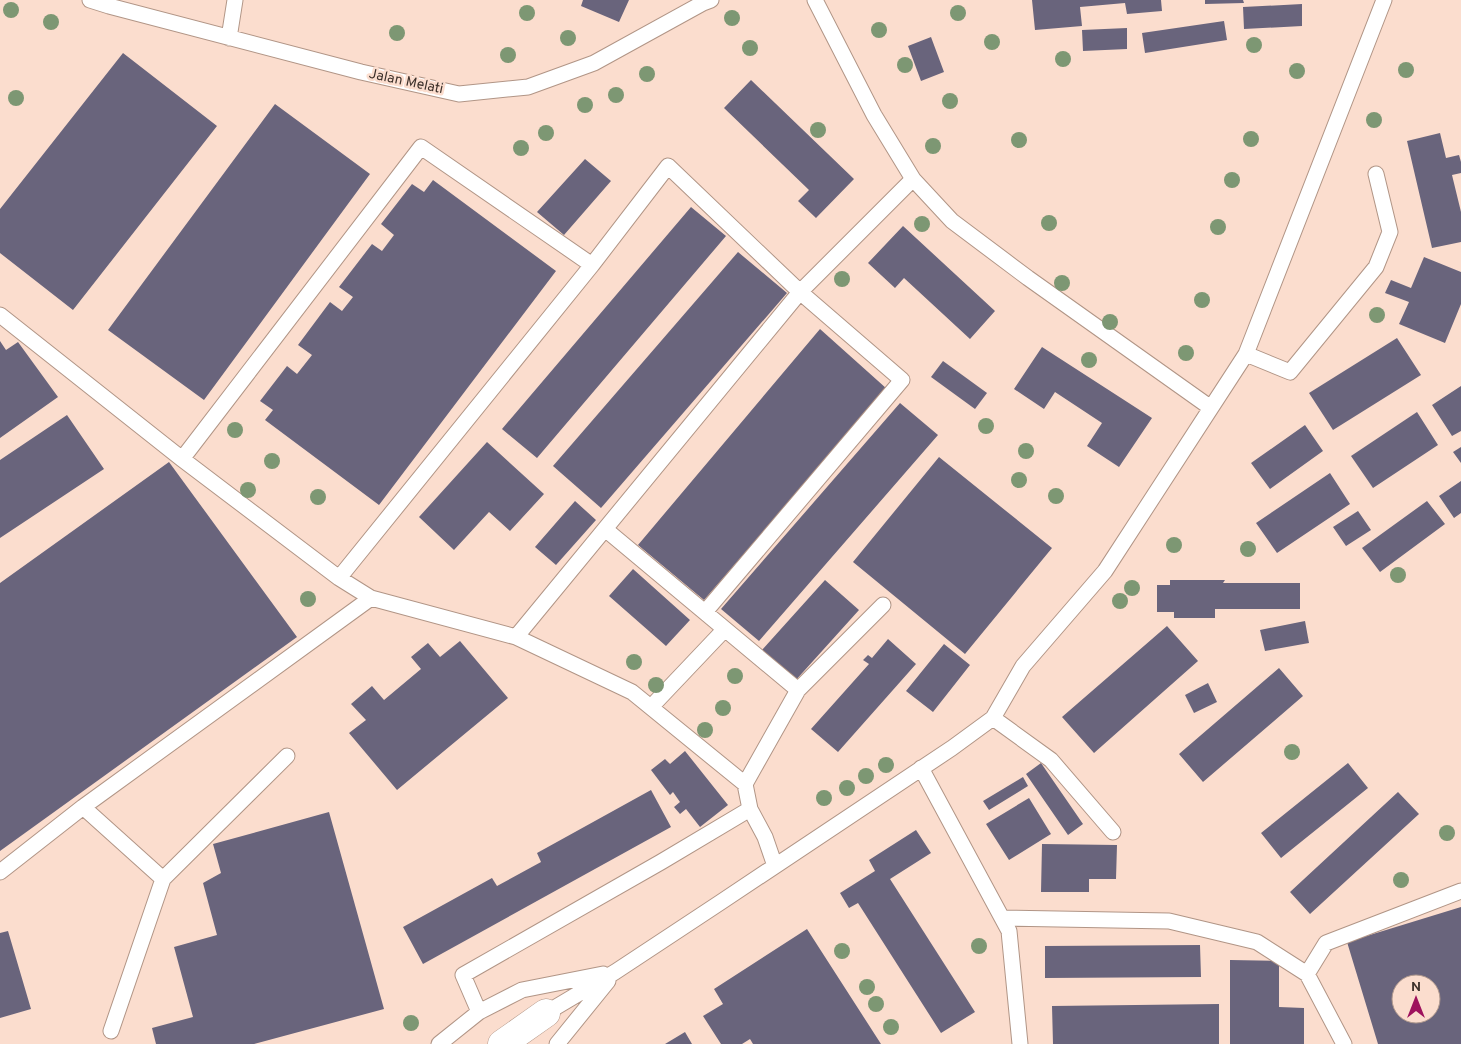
<svg xmlns="http://www.w3.org/2000/svg" width="1461" height="1044" viewBox="0 0 1461 1044" font-family="Overpass,sans-serif">
<rect width="100%" height="100%" fill="#fbddce"/>
<!-- building -->
<path fill="#69647c" fill-rule="evenodd" d="M583,0H629L619,22L581,6Z
M1032,0H1161L1162,11L1127,14L1125,3L1080,7L1082,26L1035,30Z
M1205,0H1243L1244,3L1205,4Z
M1302,4V26L1244,29L1243,7Z
M1224,21L1227,40L1145,53L1142,33Z
M1127,28V49L1083,51L1082,30Z
M931,37L944,72L921,81L908,46Z
M123,53L217,126L73,310L0,253V209Z
M751,80L854,179L816,218L798,201L809,190L724,108Z
M275,104L370,174L204,400L108,330Z
M1440,133L1446,158L1459,155L1461,162V173L1452,175L1461,212V242L1432,248L1407,141Z
M585,159L611,181L564,235L537,212Z
M433,180L556,271L379,505L265,420L273,410L260,401L287,366L297,374L312,355L298,345L330,302L342,311L353,297L339,287L372,244L382,251L394,235L381,224L412,184L424,192Z
M691,207L726,236L537,458L502,429Z
M903,226L995,311L970,339L904,278L895,288L868,263Z
M738,252L787,293L601,508L553,466Z
M1424,257L1461,272V304L1445,343L1399,324L1409,302L1385,293L1391,280L1411,288Z
M820,329L887,389L704,600L638,545Z
M1397,338L1421,375L1333,430L1309,393Z
M0,341L6,350L18,342L58,397L0,438Z
M1042,347L1152,418L1119,467L1087,446L1102,423L1055,392L1044,409L1014,389Z
M943,361L987,393L975,409L931,377Z
M1461,386V431L1452,436L1432,405Z
M900,403L938,435L759,641L721,609Z
M1417,412L1438,445L1373,488L1351,456Z
M67,415L104,469L0,538V460Z
M1305,425L1323,451L1270,489L1251,463Z
M487,442L544,494L510,531L489,512L454,550L419,517Z
M1461,447V463L1453,452Z
M939,457L1052,548L965,654L853,562Z
M169,462L297,637L0,851V583Z
M1330,473L1350,504L1277,553L1256,523Z
M1461,481V513L1454,518L1439,496Z
M575,501L596,520L556,565L535,547Z
M1427,501L1445,524L1380,572L1362,548Z
M1358,511L1371,530L1346,546L1333,527Z
M633,569L690,620L666,646L609,596Z
M825,580L859,610L795,681L761,651Z
M1170,580H1225L1223,583H1300V609H1215V618H1174V612H1157V585H1170Z
M1305,621L1309,643L1265,651L1260,630Z
M1167,626L1198,661L1094,753L1062,717Z
M888,639L916,664L838,752L811,729L869,664L863,660L868,655L872,658Z
M460,641L508,698L397,790L349,733L366,720L351,704L372,686L384,700L421,669L411,657L428,643L440,657Z
M944,644L970,665L933,712L906,691Z
M1279,668L1303,696L1203,782L1179,754Z
M1208,683L1217,702L1194,713L1185,695Z
M685,751L728,805L700,827L686,809L680,814L674,807L680,802L673,792L670,795L651,770L665,759L670,764Z
M1041,763L1083,824L1068,835L1026,774Z
M1348,763L1368,788L1281,858L1261,833Z
M1023,777L1028,786L989,810L983,801Z
M651,790L671,827L423,964L403,927L492,878L497,886L541,862L537,853Z
M1398,792L1419,814L1310,914L1290,892Z
M1029,798L1051,834L1009,860L986,824Z
M329,812L384,1009L254,1044H156L152,1028L193,1017L174,947L217,935L203,883L221,873L213,844Z
M916,830L931,853L890,879L975,1012L941,1033L858,903L849,908L840,893L875,871L869,860Z
M1042,844L1117,845L1116,879H1089V892H1041Z
M1461,907V1044H1378L1347,942ZM1401,984H1431V1014H1401Z
M807,929L881,1044H753L750,1039L742,1044H721L703,1016L723,1004L714,989Z
M8,931L31,1009L0,1018V933Z
M1200,945L1201,977L1045,978V946Z
M1230,960L1279,961V1007L1304,1008V1044H1230Z
M1219,1004V1044H1053L1052,1006Z
M685,1032L692,1044H665Z"/>
<g fill="none" stroke-linecap="round" stroke-linejoin="round">
<!-- service casing -->
<g stroke="#b19586" stroke-width="17">
<path id="service" d="M90,0L109,6L361,72L459,94L528,87L594,63L703,3L711,0
M815,0L874,115L913,179L952,221L1028,278L1211,408
M229,38L235,0
M0,315L182,459L339,578L371,598L516,637L632,692L745,784L750,809L765,837L775,866
M1246,354L1290,372L1376,267L1390,232L1376,174
M182,459L421,147L592,265
M605,529L798,690L745,784
M339,578L592,265L668,166L800,292L902,380L705,612
M516,637L800,292L913,179
M798,690L883,605
M651,707L725,629
M993,718L1051,760L1113,832
M921,768L1009,931L1020,1044
M83,807L163,879L111,1031
M0,872L83,807L371,598
M163,879L287,756
M1002,918L1169,921L1257,942L1307,974L1344,1044
M1307,974L1326,943L1461,891
M479,1012L463,975L661,862L750,809
M546,1013L615,972L721,902L952,748L993,718L1023,666L1105,571L1246,354L1384,0
M439,1044L479,1012L522,990L603,974
M557,1044L608,981"/>
</g>
<!-- minor casing -->
<g stroke="#b19586" stroke-width="29">
<path id="minor" d="M502,1044L546,1013"/>
</g>
<!-- service -->
<use href="#service" stroke="#fff" stroke-width="15"/>
<!-- minor -->
<use href="#minor" stroke="#fff" stroke-width="28"/>
</g>
<!-- trees -->
<g fill="#7d9773">
<circle cx="11" cy="10" r="8"/>
<circle cx="527" cy="13" r="8"/>
<circle cx="958" cy="13" r="8"/>
<circle cx="732" cy="18" r="8"/>
<circle cx="51" cy="22" r="8"/>
<circle cx="879" cy="30" r="8"/>
<circle cx="397" cy="33" r="8"/>
<circle cx="568" cy="38" r="8"/>
<circle cx="992" cy="42" r="8"/>
<circle cx="1254" cy="45" r="8"/>
<circle cx="750" cy="48" r="8"/>
<circle cx="508" cy="55" r="8"/>
<circle cx="1063" cy="59" r="8"/>
<circle cx="905" cy="65" r="8"/>
<circle cx="1406" cy="70" r="8"/>
<circle cx="1297" cy="71" r="8"/>
<circle cx="647" cy="74" r="8"/>
<circle cx="616" cy="95" r="8"/>
<circle cx="16" cy="98" r="8"/>
<circle cx="950" cy="101" r="8"/>
<circle cx="585" cy="105" r="8"/>
<circle cx="1374" cy="120" r="8"/>
<circle cx="818" cy="130" r="8"/>
<circle cx="546" cy="133" r="8"/>
<circle cx="1251" cy="139" r="8"/>
<circle cx="1019" cy="140" r="8"/>
<circle cx="933" cy="146" r="8"/>
<circle cx="521" cy="148" r="8"/>
<circle cx="1232" cy="180" r="8"/>
<circle cx="1049" cy="223" r="8"/>
<circle cx="922" cy="224" r="8"/>
<circle cx="1218" cy="227" r="8"/>
<circle cx="842" cy="279" r="8"/>
<circle cx="1062" cy="283" r="8"/>
<circle cx="1202" cy="300" r="8"/>
<circle cx="1377" cy="315" r="8"/>
<circle cx="1110" cy="322" r="8"/>
<circle cx="1186" cy="353" r="8"/>
<circle cx="1089" cy="360" r="8"/>
<circle cx="986" cy="426" r="8"/>
<circle cx="235" cy="430" r="8"/>
<circle cx="1026" cy="451" r="8"/>
<circle cx="272" cy="461" r="8"/>
<circle cx="1019" cy="480" r="8"/>
<circle cx="248" cy="490" r="8"/>
<circle cx="1056" cy="496" r="8"/>
<circle cx="318" cy="497" r="8"/>
<circle cx="1174" cy="545" r="8"/>
<circle cx="1248" cy="549" r="8"/>
<circle cx="1398" cy="575" r="8"/>
<circle cx="1132" cy="588" r="8"/>
<circle cx="308" cy="599" r="8"/>
<circle cx="1120" cy="601" r="8"/>
<circle cx="634" cy="662" r="8"/>
<circle cx="735" cy="676" r="8"/>
<circle cx="656" cy="685" r="8"/>
<circle cx="723" cy="708" r="8"/>
<circle cx="705" cy="730" r="8"/>
<circle cx="1292" cy="752" r="8"/>
<circle cx="886" cy="765" r="8"/>
<circle cx="866" cy="776" r="8"/>
<circle cx="847" cy="788" r="8"/>
<circle cx="824" cy="798" r="8"/>
<circle cx="1447" cy="833" r="8"/>
<circle cx="1401" cy="880" r="8"/>
<circle cx="979" cy="946" r="8"/>
<circle cx="842" cy="951" r="8"/>
<circle cx="867" cy="987" r="8"/>
<circle cx="876" cy="1004" r="8"/>
<circle cx="411" cy="1023" r="8"/>
<circle cx="891" cy="1027" r="8"/>
</g>
<g text-anchor="middle" dominant-baseline="central" stroke-width="5" stroke-linejoin="round" paint-order="stroke">
<!-- street labels -->
<g font-size="14" fill="#3d312b" stroke="#fbddce">
<text transform="translate(406 82) rotate(12)">Jalan Melati</text>
</g>
</g>
<!-- north arrow -->
<g transform="translate(1416 999)"><circle r="24" fill="#fbddce" stroke="#af988d"/>
<path d="M0-4L9 19L0 12L-9 19Z" fill="#9e125d"/>
<text y="-8" font-size="14" font-weight="bold" text-anchor="middle" fill="#3d312b">N</text>
</g>
</svg>
